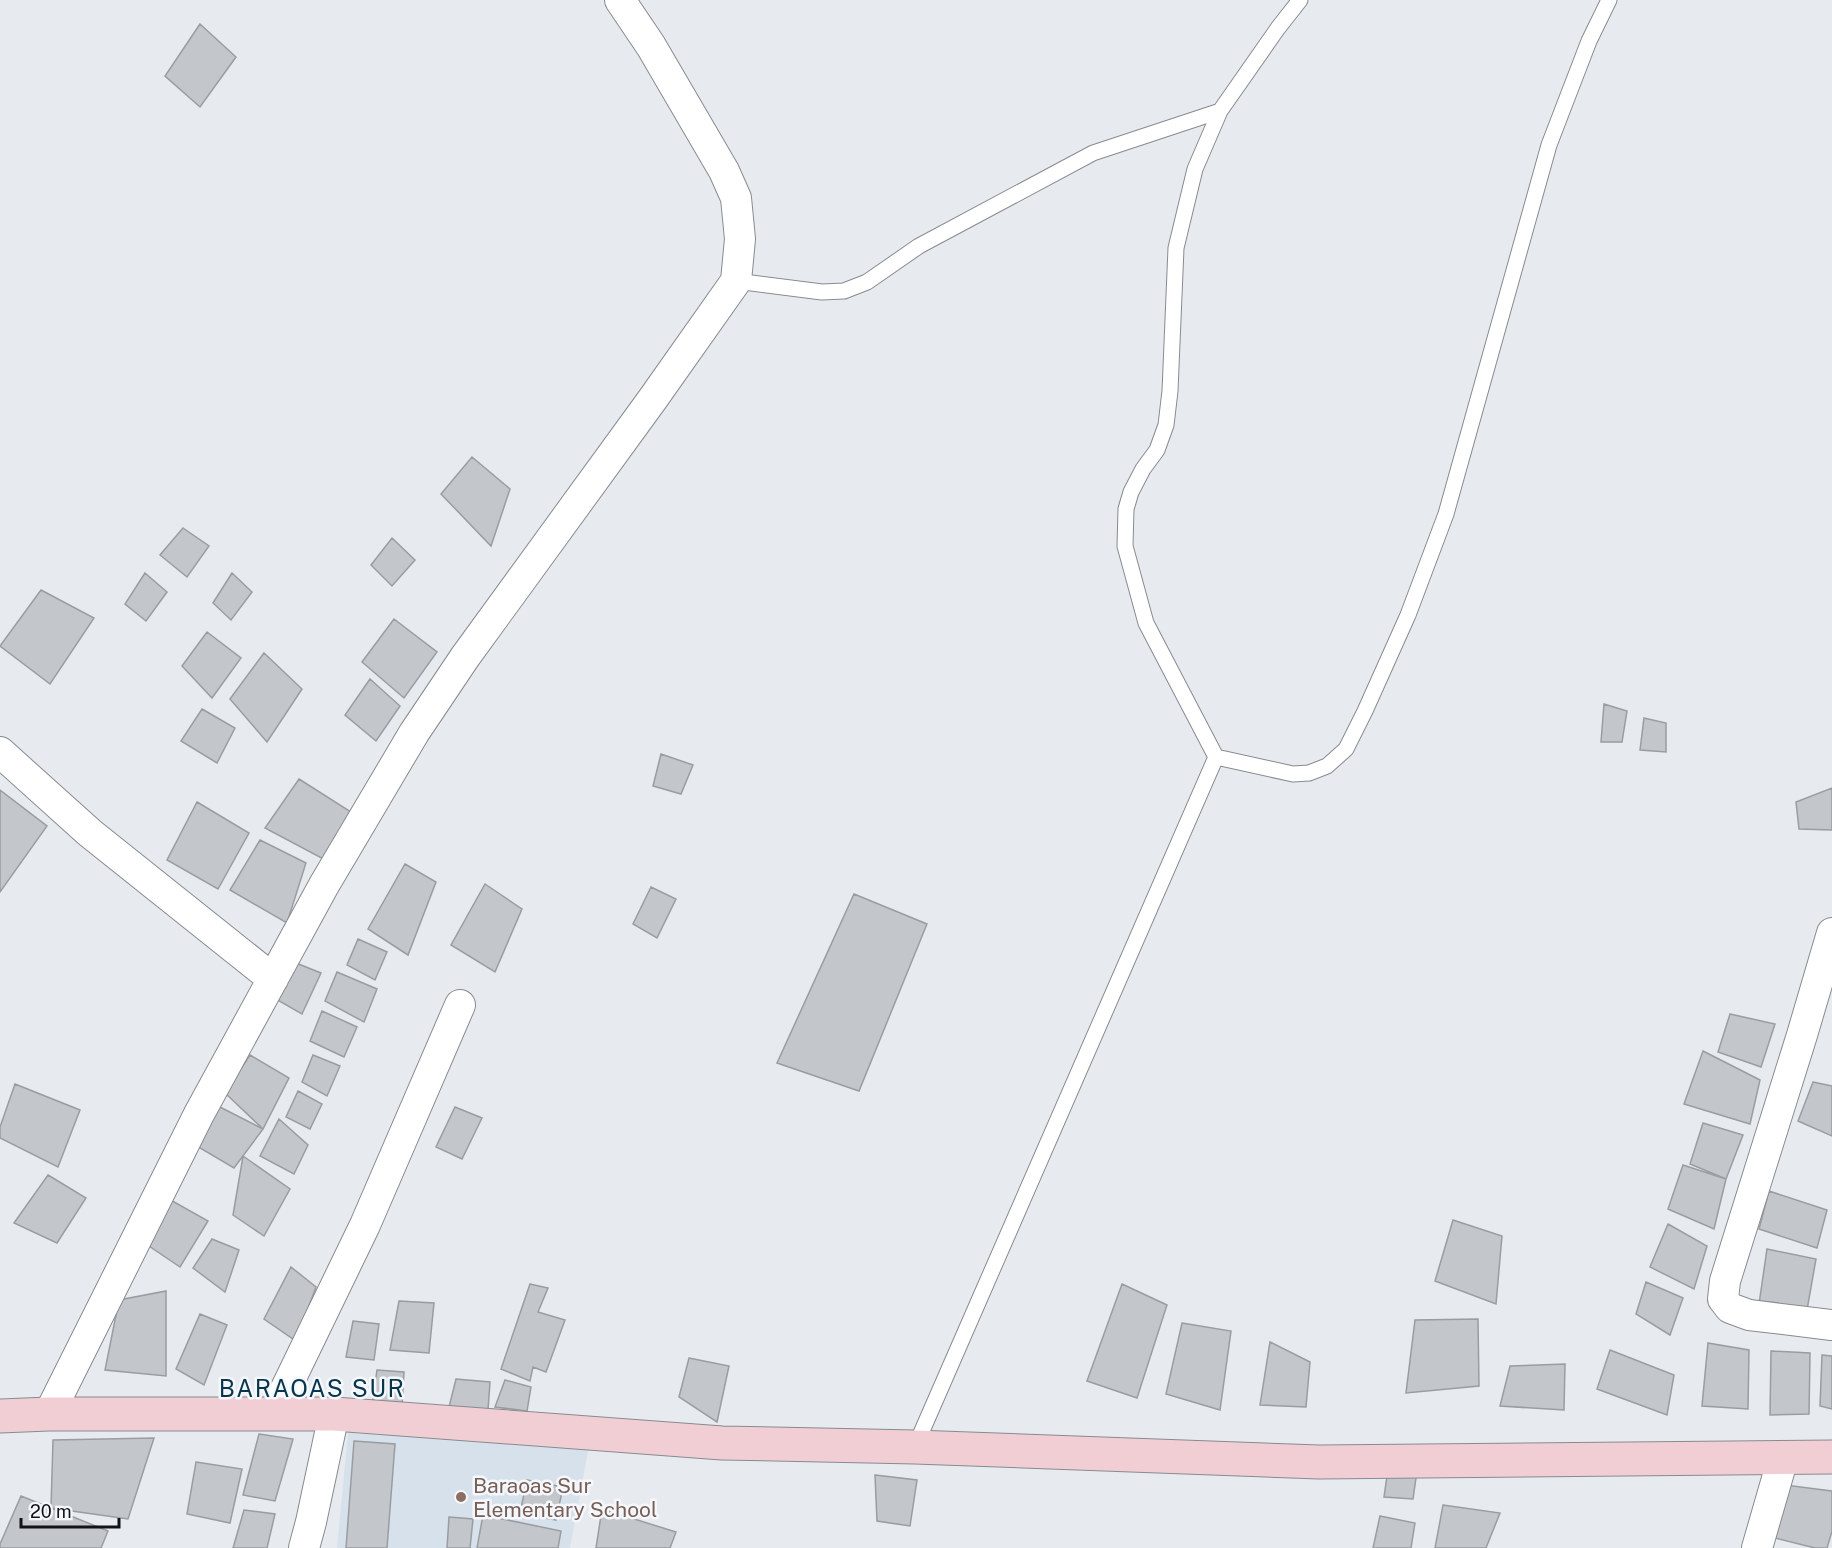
<svg xmlns="http://www.w3.org/2000/svg" width="1832" height="1548" viewBox="0 0 1832 1548" font-family="'Public Sans',sans-serif">
<rect width="100%" height="100%" fill="#e7ebef"/>
<!-- built -->
<path fill="#d7e1eb" d="M348,1433L589,1446L570,1548H337Z"/>
<!-- building -->
<path fill="#c3c7cb" stroke="#999da1" stroke-width="1.5" d="M200,24L236,57L200,107L165,76Z
M472,457L510,489L491,546L441,494Z
M183,528L209,546L187,577L160,555Z
M392,538L415,560L392,586L371,565Z
M145,573L167,592L146,621L125,604Z
M232,573L252,592L231,620L213,603Z
M41,590L94,618L50,684L0,646Z
M394,619L437,652L404,698L362,662Z
M207,632L241,658L212,698L182,666Z
M264,653L302,689L267,742L230,699Z
M370,679L400,706L376,741L345,715Z
M1604,704L1627,711L1622,742H1601Z
M202,709L235,728L217,763L181,741Z
M1644,718L1666,723V752L1640,750Z
M661,754L693,765L681,794L653,786Z
M299,779L351,812L329,862L265,828Z
M1832,788V830L1799,829L1796,802Z
M0,790L47,826L0,892Z
M197,802L249,833L218,889L167,860Z
M260,840L306,863L287,923L230,890Z
M405,864L436,882L408,955L368,929Z
M485,884L522,909L495,972L451,945Z
M651,887L676,899L657,938L633,924Z
M854,894L927,924L859,1091L777,1063Z
M358,939L387,952L375,980L347,965Z
M291,961L321,973L302,1014L274,998Z
M337,972L377,989L364,1022L325,1001Z
M322,1011L357,1027L344,1057L310,1041Z
M1730,1014L1775,1024L1761,1067L1718,1052Z
M1703,1051L1760,1080L1750,1124L1684,1104Z
M250,1055L289,1078L263,1129L225,1093Z
M313,1055L340,1066L327,1096L302,1082Z
M1813,1082L1832,1086V1136L1798,1121Z
M15,1084L80,1110L58,1167L0,1138V1127Z
M298,1091L322,1104L310,1129L286,1117Z
M214,1104L263,1129L234,1168L195,1145Z
M455,1107L482,1118L462,1159L436,1147Z
M279,1119L308,1145L294,1174L260,1156Z
M1703,1123L1743,1135L1726,1179L1690,1164Z
M243,1156L290,1189L264,1236L233,1215Z
M1683,1165L1726,1179L1714,1229L1668,1209Z
M48,1175L86,1198L57,1243L14,1223Z
M1769,1191L1827,1210L1817,1248L1759,1229Z
M167,1198L208,1221L180,1267L146,1244Z
M1453,1220L1502,1236L1496,1304L1435,1281Z
M1668,1224L1707,1246L1694,1289L1650,1267Z
M212,1239L239,1250L225,1292L193,1268Z
M1767,1249L1816,1259L1807,1310L1759,1304Z
M291,1267L316,1287L296,1341L264,1319Z
M1646,1282L1683,1298L1670,1335L1636,1314Z
M530,1284L548,1288L538,1312L565,1320L546,1372L533,1367L530,1381L501,1369Z
M1122,1284L1167,1305L1137,1398L1087,1381Z
M166,1291V1376L105,1370L119,1300Z
M399,1301L434,1303L429,1353L390,1350Z
M200,1314L227,1325L204,1385L176,1369Z
M1478,1319L1479,1386L1406,1393L1415,1320Z
M353,1321L379,1324L374,1360L346,1357Z
M1182,1323L1231,1331L1220,1410L1166,1394Z
M1270,1342L1310,1362L1306,1407L1260,1405Z
M1708,1343L1749,1350L1748,1409L1702,1406Z
M1610,1350L1674,1375L1667,1415L1597,1389Z
M1771,1351L1810,1353L1809,1414L1770,1415Z
M1822,1355L1832,1356V1409L1820,1406Z
M689,1358L729,1366L717,1422L679,1397Z
M1565,1364L1564,1410L1500,1406L1510,1366Z
M377,1370L404,1372L402,1406L372,1405Z
M456,1379L490,1382L488,1410L449,1407Z
M505,1380L531,1387L527,1411L495,1407Z
M259,1434L293,1439L275,1501L243,1495Z
M154,1438L128,1519L51,1508L53,1440Z
M354,1441L395,1444L387,1548H346Z
M196,1462L242,1469L230,1523L187,1514Z
M1389,1462L1418,1464L1413,1499L1384,1497Z
M875,1475L917,1480L910,1526L877,1521Z
M527,1480L563,1487L556,1520L520,1513Z
M1785,1485L1832,1491V1531L1827,1548H1815L1775,1538Z
M21,1496L108,1531L101,1548H0V1544Z
M1443,1505L1500,1513L1486,1548H1435Z
M602,1509L676,1532L670,1548H596Z
M244,1510L275,1514L267,1548H233Z
M483,1515L561,1531L558,1548H477Z
M1380,1516L1415,1523L1411,1548H1373Z
M449,1517L473,1519L470,1548H447Z"/>
<g fill="none" stroke-linecap="round" stroke-linejoin="round">
<!-- lane casing -->
<g stroke="#878b8f" stroke-width="17">
<path id="lane" d="M1300,0L1278,28L1220,111L1195,169L1176,248L1170,391L1166,425L1157,450L1143,469L1131,492L1126,509L1125,546L1146,623L1216,757L1293,774L1309,773L1327,766L1346,749L1365,711L1408,615L1446,514L1549,145L1589,41L1609,0
M736,281L822,292L844,291L867,282L919,246L1093,153L1220,111
M915,1447L1216,757"/>
</g>
<!-- street casing -->
<g stroke="#878b8f" stroke-width="32">
<path id="street" d="M0,752L90,833L273,979
M1832,933L1802,1035L1725,1281L1723,1299L1730,1308L1749,1315L1832,1325
M274,1413L365,1225L460,1005
M49,1414L199,1114L324,885L414,733L465,657L652,400L736,281L740,239L736,198L724,171L651,46L620,0
M304,1548L311,1522L334,1414
M1757,1548L1783,1458"/>
</g>
<!-- secondary casing -->
<g stroke="#878b8f" stroke-width="35">
<path id="secondary" d="M0,1416L49,1414H334L722,1443L915,1447L1319,1462L1832,1457"/>
</g>
<!-- lane -->
<use href="#lane" stroke="#fff" stroke-width="15"/>
<!-- street -->
<use href="#street" stroke="#fff" stroke-width="30"/>
<!-- secondary -->
<use href="#secondary" stroke="#f1ced4" stroke-width="33"/>
</g>
<!-- markers -->
<circle fill="#8d6e63" stroke="#f4f8fd" stroke-width="2" cx="461" cy="1497" r="6"/>
<g text-anchor="middle" dominant-baseline="central" stroke-width="5" stroke-linejoin="round" paint-order="stroke">
<!-- education labels -->
<g font-size="21" fill="#785e54" stroke="#f4f8fd" text-anchor="start">
<text x="473" y="1485">Baraoas Sur<tspan x="473" dy="24">Elementary School</tspan></text>
</g>
<!-- quarter labels -->
<g font-size="24" letter-spacing="1.5" fill="#09354b" stroke="#f4f8fd">
<text x="312" y="1388">BARAOAS SUR</text>
</g>
</g>
<!-- scale -->
<path d="M21 1518v9h98v-9" fill="none" stroke="#121315" stroke-width="3"/>
<text x="30" y="1518" font-size="18" fill="#121315" stroke="#f4f8fd" stroke-width="4.5" paint-order="stroke">20 m</text>
</svg>
